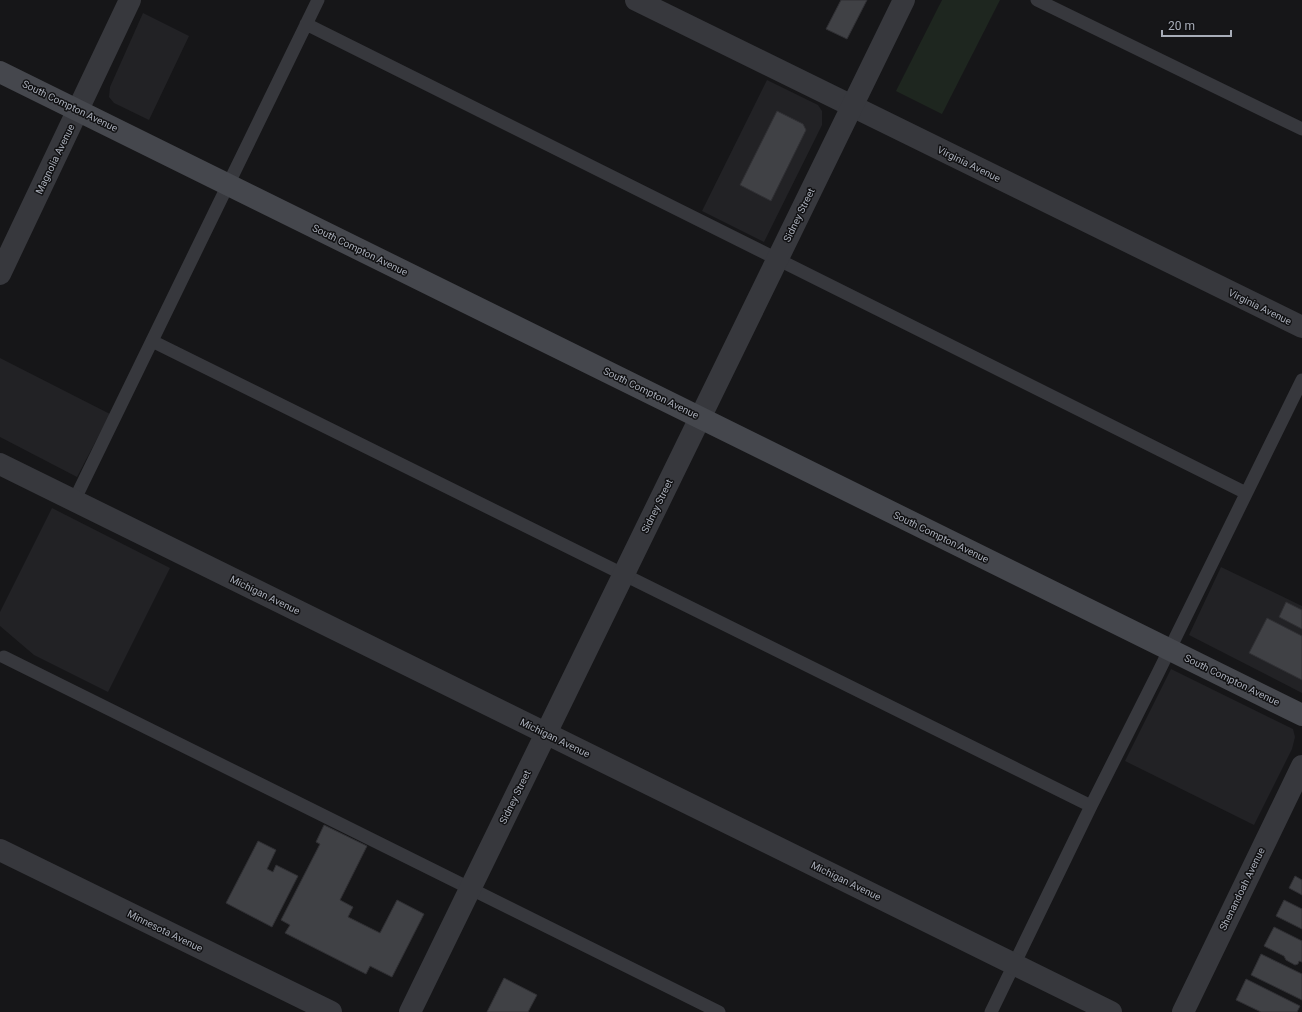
<svg xmlns="http://www.w3.org/2000/svg" width="1302" height="1012" viewBox="0 0 1302 1012" font-family="Roboto,sans-serif">
<rect width="100%" height="100%" fill="#161618"/>
<!-- built -->
<path fill="#222225" d="M143,13L189,36L149,120L114,103L109,97L110,87Z
M767,80L818,105L822,111V125L764,242L702,211Z
M0,358L110,414L77,477L0,437Z
M52,508L170,568L108,692L34,655L0,626V612Z
M1221,567L1302,606V693L1189,635Z
M1171,669L1293,729L1295,737L1292,749L1254,825L1125,761Z"/>
<!-- green -->
<path fill="#1e261f" d="M942,0H1000L942,114L896,91Z"/>
<!-- building -->
<path fill="#404145" stroke="#303034" d="M841,0H867L847,39L826,29Z
M777,111L803,124L806,130L771,201L740,185Z
M1286,602L1302,610V629L1279,617Z
M1267,618L1302,636V680L1249,653Z
M324,825L367,846L340,900L353,907L348,917L380,933L397,900L424,914L392,977L370,966L366,974L285,933L290,925L281,920L320,844L316,842Z
M258,841L276,850L267,869L273,872L276,865L298,876L272,927L226,903Z
M1295,876L1302,880V895L1289,888Z
M1284,900L1302,909V929L1276,916Z
M1274,927L1302,941V962L1299,961L1298,964L1295,965L1286,960L1284,956L1264,946Z
M1261,954L1302,974V1000L1251,975Z
M504,978L537,995L528,1012H487Z
M1246,979L1300,1006L1297,1012H1261L1236,1000Z"/>
<g fill="none" stroke-linecap="round" stroke-linejoin="round">
<!-- service -->
<path stroke="#37383d" stroke-width="13" d="M1037,0L1302,129
M306,24L1246,493
M152,341L1091,806
M74,501L318,0
M4,657L719,1012
M991,1012L1091,806L1159,671L1302,380"/>
<!-- minor -->
<path stroke="#37383d" stroke-width="22" d="M636,0L1302,327
M0,274L130,0
M0,464L1111,1012
M0,850L331,1012
M1183,1012L1302,766"/>
<!-- tertiary -->
<path stroke="#37383d" stroke-width="22" d="M410,1012L904,0"/>
<!-- secondary -->
<path stroke="#45474d" stroke-width="22" d="M0,72L1302,715"/>
</g>
<g text-anchor="middle" dominant-baseline="central" stroke-width="3" stroke-linejoin="round" paint-order="stroke">
<!-- street labels -->
<g font-size="10" fill="#a8adb8" stroke="#111113">
<text transform="translate(70 106) rotate(26)">South Compton Avenue</text>
<text transform="translate(55 159) rotate(-64)">Magnolia Avenue</text>
<text transform="translate(969 164) rotate(26)">Virginia Avenue</text>
<text transform="translate(799 215) rotate(-64)">Sidney Street</text>
<text transform="translate(360 250) rotate(26)">South Compton Avenue</text>
<text transform="translate(1260 307) rotate(26)">Virginia Avenue</text>
<text transform="translate(651 393) rotate(26)">South Compton Avenue</text>
<text transform="translate(657 506) rotate(-64)">Sidney Street</text>
<text transform="translate(941 537) rotate(26)">South Compton Avenue</text>
<text transform="translate(265 595) rotate(26)">Michigan Avenue</text>
<text transform="translate(1232 680) rotate(26)">South Compton Avenue</text>
<text transform="translate(555 738) rotate(26)">Michigan Avenue</text>
<text transform="translate(515 797) rotate(-64)">Sidney Street</text>
<text transform="translate(846 881) rotate(26)">Michigan Avenue</text>
<text transform="translate(1242 889) rotate(-64)">Shenandoah Avenue</text>
<text transform="translate(165 931) rotate(26)">Minnesota Avenue</text>
</g>
</g>
<!-- scale -->
<path d="M1162 30v6h69v-6" fill="none" stroke="#a8adb8" stroke-width="2"/>
<text x="1168" y="30" font-size="12" fill="#a8adb8" stroke="#111113" stroke-width="3" paint-order="stroke">20 m</text>
</svg>
